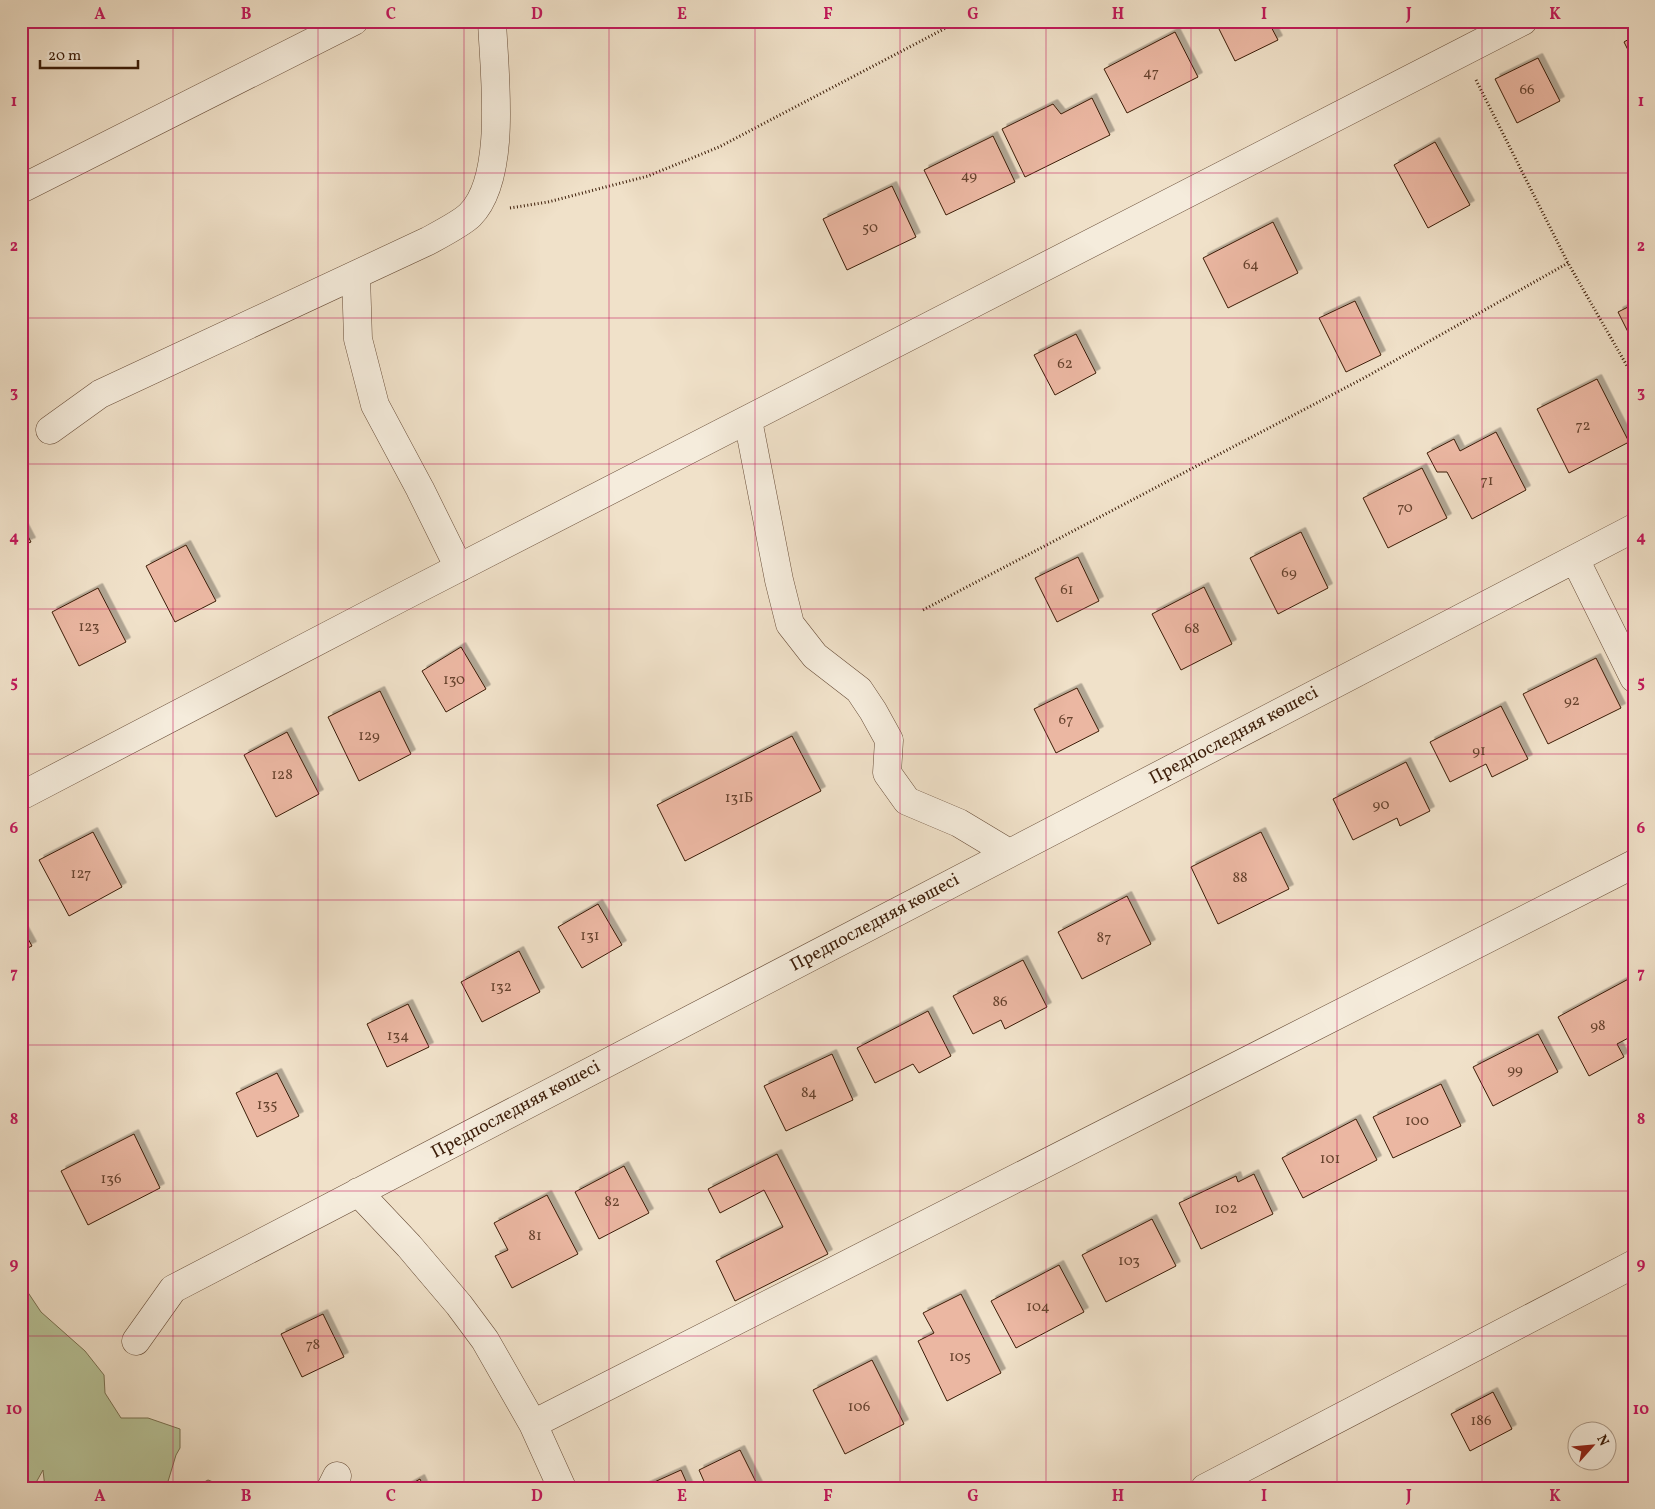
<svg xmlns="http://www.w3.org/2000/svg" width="1655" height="1509" viewBox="0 0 1655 1509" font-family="Vollkorn,serif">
<defs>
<filter id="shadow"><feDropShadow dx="4.5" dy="-4.5" stdDeviation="0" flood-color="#0004"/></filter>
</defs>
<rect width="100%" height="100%" fill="#f0e1c9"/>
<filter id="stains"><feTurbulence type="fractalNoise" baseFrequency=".004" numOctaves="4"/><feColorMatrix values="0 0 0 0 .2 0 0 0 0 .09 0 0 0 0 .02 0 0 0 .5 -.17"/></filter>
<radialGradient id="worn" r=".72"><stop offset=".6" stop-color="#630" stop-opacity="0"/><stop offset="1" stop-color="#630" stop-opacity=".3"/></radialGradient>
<!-- green -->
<path fill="#b7c398" stroke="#797050" d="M21,1282L41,1312L85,1351L104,1375L105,1393L121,1418H148L180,1429V1448L176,1455L166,1488H45L43,1470L33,1488H21Z
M208,1480L226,1487V1488H193Z"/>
<!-- building -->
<path fill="#ebb7a2" stroke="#3b1c08" filter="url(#shadow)" d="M1215,21H1268L1278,40L1235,61Z
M1175,32L1198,77L1127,113L1104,69Z
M1634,36V62L1624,42Z
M1538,58L1560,101L1517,123L1495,79Z
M1092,98L1110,135L1025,177L1002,129L1053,104L1061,114Z
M993,136L1015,182L946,215L924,170Z
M1435,142L1470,205L1428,228L1394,165Z
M892,186L916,237L847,270L823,219Z
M1273,222L1298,273L1228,308L1203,258Z
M1355,301L1381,355L1346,372L1319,318Z
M1634,304V344L1618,312Z
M1076,334L1096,373L1055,395L1034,355Z
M1597,379L1629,442L1569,473L1537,409Z
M1496,432L1526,490L1472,519L1447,472H1437L1427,453L1454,439L1460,451Z
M1422,468L1447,518L1388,548L1363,498Z
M21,523L31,542L21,546Z
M1301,532L1328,588L1278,614L1250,558Z
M186,545L216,601L175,622L146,566Z
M1078,557L1099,601L1057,622L1035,578Z
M1204,587L1232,644L1181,670L1152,614Z
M98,588L126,642L79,666L52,612Z
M461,647L486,689L446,712L422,671Z
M1596,658L1621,708L1548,744L1523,694Z
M1077,688L1099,731L1056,753L1034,709Z
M380,691L411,754L359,781L328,717Z
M1501,706L1528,759L1492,777L1486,764L1450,782L1430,742Z
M287,732L319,794L276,817L244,755Z
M792,736L821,791L685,861L657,805Z
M1406,762L1430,811L1400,826L1397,818L1353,840L1333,799Z
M93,832L122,887L69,916L39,860Z
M1261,832L1289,889L1218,924L1191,867Z
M1127,896L1151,944L1082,979L1058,932Z
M598,904L622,945L582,968L558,927Z
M21,926L32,946L21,951Z
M519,951L540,992L482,1022L461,982Z
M1023,960L1047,1007L1005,1029L1001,1020L973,1034L953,996Z
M1634,976V1035L1617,1044L1624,1057L1589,1076L1558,1017Z
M408,1004L429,1047L387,1067L367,1024Z
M928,1011L951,1056L919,1073L913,1064L875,1083L857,1048Z
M1538,1034L1558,1072L1493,1106L1473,1067Z
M832,1054L853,1100L786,1131L764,1086Z
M277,1073L299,1116L257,1137L236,1093Z
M1441,1084L1461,1126L1393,1158L1373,1117Z
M1356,1119L1377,1160L1303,1198L1282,1158Z
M134,1134L160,1188L88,1225L61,1171Z
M777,1154L828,1254L735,1301L716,1261L783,1227L764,1190L720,1213L708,1189Z
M624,1166L649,1213L599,1239L575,1192Z
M1254,1174L1273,1214L1201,1249L1179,1203L1236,1176L1238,1182Z
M547,1195L578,1254L512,1288L495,1256L508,1250L494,1223Z
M1152,1219L1176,1266L1106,1302L1082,1255Z
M1059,1265L1084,1312L1016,1348L991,1301Z
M961,1294L1001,1373L947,1401L918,1341L934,1333L923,1313Z
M323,1314L344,1357L302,1377L281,1334Z
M872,1360L904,1424L845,1454L813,1390Z
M1493,1392L1512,1429L1470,1451L1451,1414Z
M740,1450L759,1488H707L699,1470Z
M681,1470L689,1488H641Z
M420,1479L424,1488H404Z"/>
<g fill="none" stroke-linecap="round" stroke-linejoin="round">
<!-- minor casing -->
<g stroke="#684d38" stroke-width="29">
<path id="minor" d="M21,189L354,21
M356,276L358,339L375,405L420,489L459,568
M748,420L779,580L790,624L815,656L859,690L873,711L889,740L887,773L907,801L959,823L1009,853
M50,430L100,394L428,241C439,235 462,223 470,215C508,177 494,72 492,21
M1575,559L1634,678
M21,796L404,596L1523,21
M358,1192L409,1246L459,1305L485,1340L533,1424L562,1488
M136,1341L173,1289L1634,528
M533,1424L1634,864
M331,1488L337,1476
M1205,1488L1634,1264"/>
</g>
<!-- path -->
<path stroke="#3b1c08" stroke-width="3" stroke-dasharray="1 2.5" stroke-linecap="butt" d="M1476,80L1568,263L1634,378
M510,208L548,202L648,176L719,147L959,21
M923,610L1364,378L1568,263"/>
<!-- minor -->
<use href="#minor" stroke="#f5ecdc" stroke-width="28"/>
</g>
<!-- grid -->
<path fill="none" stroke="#c2185b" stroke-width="1" stroke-opacity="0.55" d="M173,21V1488M318,21V1488M464,21V1488M609,21V1488M755,21V1488M900,21V1488M1046,21V1488M1191,21V1488M1337,21V1488M1482,21V1488M21,173H1634M21,318H1634M21,464H1634M21,609H1634M21,754H1634M21,900H1634M21,1045H1634M21,1191H1634M21,1336H1634"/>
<g text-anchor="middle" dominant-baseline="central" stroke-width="4.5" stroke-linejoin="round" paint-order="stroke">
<!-- number labels -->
<g font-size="15" fill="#67432e">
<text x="1151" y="73">47</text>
<text x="1527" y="90">66</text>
<text x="969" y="176">49</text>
<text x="870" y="228">50</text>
<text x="1251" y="265">64</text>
<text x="1065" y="364">62</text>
<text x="1583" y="426">72</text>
<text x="1487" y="481">71</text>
<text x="1405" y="508">70</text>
<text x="1289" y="573">69</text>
<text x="1067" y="590">61</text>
<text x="89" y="627">123</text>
<text x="1192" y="629">68</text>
<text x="454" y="680">130</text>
<text x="1572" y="701">92</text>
<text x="1066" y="720">67</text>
<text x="369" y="736">129</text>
<text x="1479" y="751">91</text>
<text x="282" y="775">128</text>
<text x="739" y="798">131Б</text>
<text x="1381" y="805">90</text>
<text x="81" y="874">127</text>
<text x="1240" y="878">88</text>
<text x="590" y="936">131</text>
<text x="1104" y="938">87</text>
<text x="501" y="987">132</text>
<text x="1000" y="1002">86</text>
<text x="1598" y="1026">98</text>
<text x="398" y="1036">134</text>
<text x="1515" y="1070">99</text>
<text x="809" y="1093">84</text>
<text x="267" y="1105">135</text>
<text x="1417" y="1121">100</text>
<text x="1330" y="1159">101</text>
<text x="111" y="1179">136</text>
<text x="612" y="1202">82</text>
<text x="1226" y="1209">102</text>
<text x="535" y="1236">81</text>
<text x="1129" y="1261">103</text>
<text x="1038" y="1307">104</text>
<text x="313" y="1345">78</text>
<text x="960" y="1357">105</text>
<text x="859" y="1407">106</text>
<text x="1481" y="1421">186</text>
</g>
<!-- street labels -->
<g font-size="18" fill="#3b1c08" stroke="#f5ecdc">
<text transform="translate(1234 736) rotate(-28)">Предпоследняя көшесі</text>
<text transform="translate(875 923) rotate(-28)">Предпоследняя көшесі</text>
<text transform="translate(516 1110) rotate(-28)">Предпоследняя көшесі</text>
</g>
</g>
<!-- margin -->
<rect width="1655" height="1509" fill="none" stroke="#f0e1c9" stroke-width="55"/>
<!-- north arrow -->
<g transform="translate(1592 1446) rotate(63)"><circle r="24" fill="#f5ecdc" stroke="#ab9987"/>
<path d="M0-4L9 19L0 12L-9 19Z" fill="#8f2418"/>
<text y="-8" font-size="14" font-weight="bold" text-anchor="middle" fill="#3b1c08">N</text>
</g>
<!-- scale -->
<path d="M40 60v8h98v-8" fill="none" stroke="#3b1c08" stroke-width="2.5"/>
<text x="48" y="60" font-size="15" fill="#3b1c08" stroke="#f5ecdc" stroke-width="4" paint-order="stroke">20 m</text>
<rect x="28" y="28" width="1600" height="1454" fill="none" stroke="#c2185b" stroke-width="2"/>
<g font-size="16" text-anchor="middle" font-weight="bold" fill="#c2185b">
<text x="100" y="19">A</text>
<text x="246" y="19">B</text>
<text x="391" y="19">C</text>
<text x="537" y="19">D</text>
<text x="682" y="19">E</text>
<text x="828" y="19">F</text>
<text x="973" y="19">G</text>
<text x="1118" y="19">H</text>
<text x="1264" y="19">I</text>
<text x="1409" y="19">J</text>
<text x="1555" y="19">K</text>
<text x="14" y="106">1</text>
<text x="1641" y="106">1</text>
<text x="14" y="251">2</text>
<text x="1641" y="251">2</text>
<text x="14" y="397">3</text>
<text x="1641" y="397">3</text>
<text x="14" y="542">4</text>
<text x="1641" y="542">4</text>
<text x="14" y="687">5</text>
<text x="1641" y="687">5</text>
<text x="14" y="833">6</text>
<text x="1641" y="833">6</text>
<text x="14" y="978">7</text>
<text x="1641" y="978">7</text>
<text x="14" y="1124">8</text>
<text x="1641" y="1124">8</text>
<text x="14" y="1269">9</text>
<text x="1641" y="1269">9</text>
<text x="14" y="1414">10</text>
<text x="1641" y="1414">10</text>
<text x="100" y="1501">A</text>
<text x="246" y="1501">B</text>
<text x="391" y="1501">C</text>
<text x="537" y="1501">D</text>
<text x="682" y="1501">E</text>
<text x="828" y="1501">F</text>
<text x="973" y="1501">G</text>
<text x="1118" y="1501">H</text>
<text x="1264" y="1501">I</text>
<text x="1409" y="1501">J</text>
<text x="1555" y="1501">K</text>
</g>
<rect width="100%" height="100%" filter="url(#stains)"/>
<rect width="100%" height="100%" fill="url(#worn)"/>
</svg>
